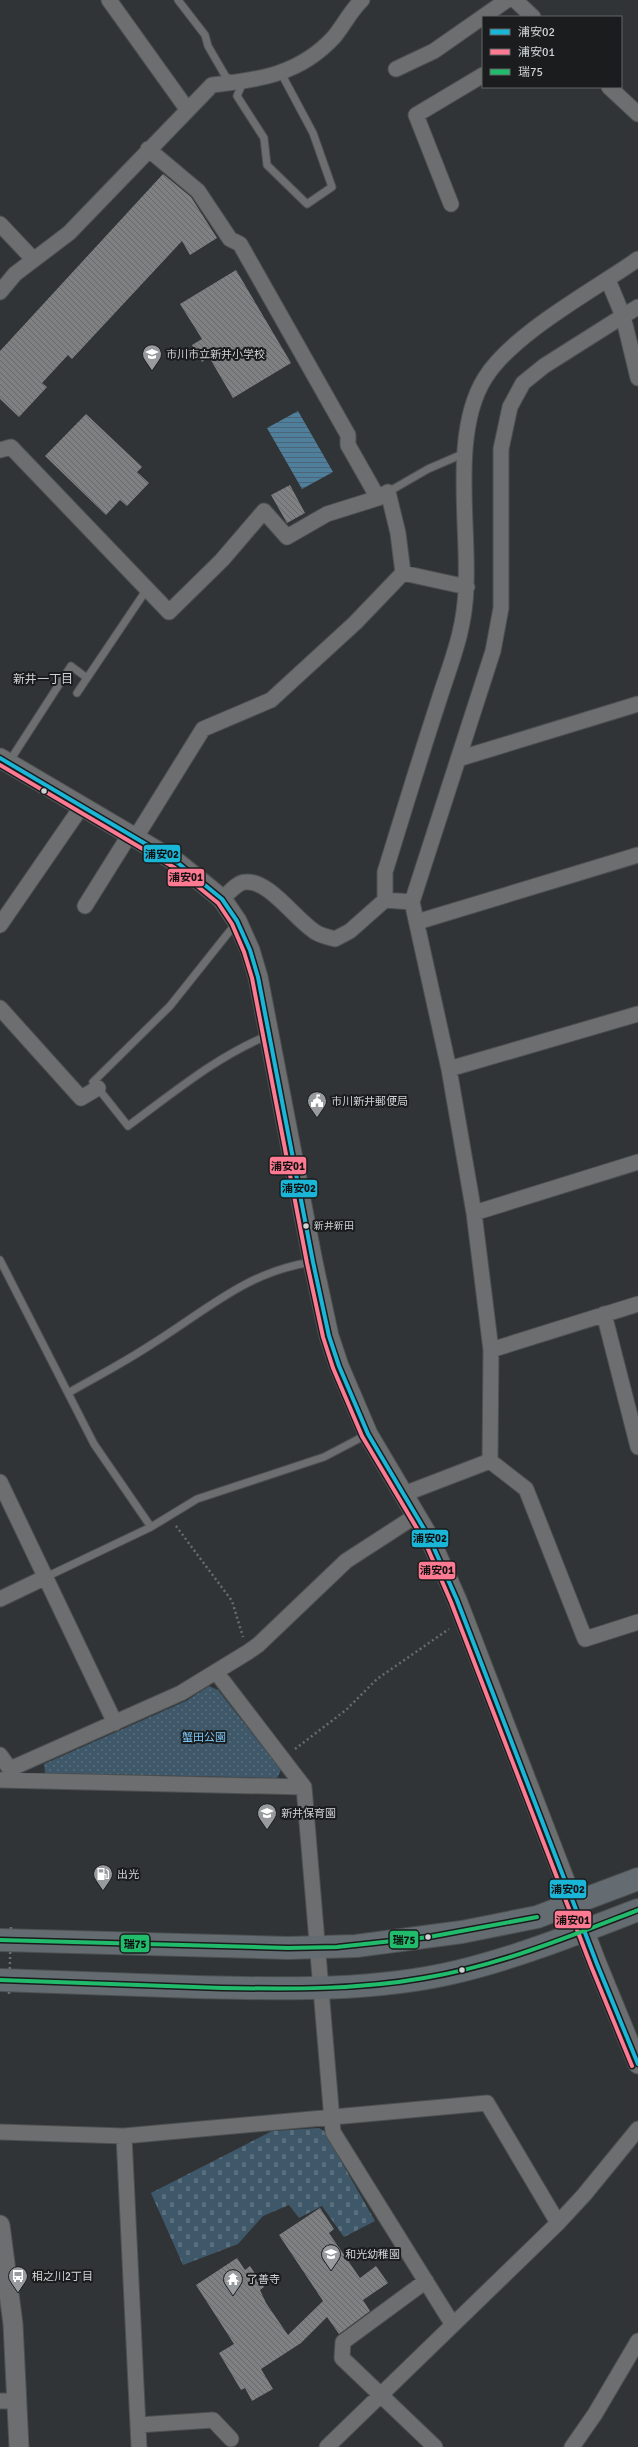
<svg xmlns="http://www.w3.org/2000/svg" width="638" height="2447" viewBox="0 0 638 2447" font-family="Signika,'Noto Sans JP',sans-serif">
<defs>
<pattern id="cemetery-stones" width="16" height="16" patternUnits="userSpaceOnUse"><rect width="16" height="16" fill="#3f5869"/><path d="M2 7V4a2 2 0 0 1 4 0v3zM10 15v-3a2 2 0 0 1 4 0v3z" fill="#5a6f7e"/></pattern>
<pattern id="park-dots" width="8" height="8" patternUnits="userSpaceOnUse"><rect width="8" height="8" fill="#3f5869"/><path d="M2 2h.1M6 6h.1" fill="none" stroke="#5a6f7e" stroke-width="1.8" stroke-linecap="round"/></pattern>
<pattern id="water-rules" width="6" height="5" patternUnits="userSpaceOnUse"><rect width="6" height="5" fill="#507f9b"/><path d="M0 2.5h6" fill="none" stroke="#496577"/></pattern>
<pattern id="building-back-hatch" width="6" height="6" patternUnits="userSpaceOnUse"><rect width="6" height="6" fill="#7e8082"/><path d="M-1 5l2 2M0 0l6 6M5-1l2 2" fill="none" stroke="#68696b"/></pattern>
</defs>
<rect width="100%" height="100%" fill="#313436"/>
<!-- cemetery -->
<path fill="url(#cemetery-stones)" d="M319,2128L324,2131L375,2221L344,2237L322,2206L299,2218L289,2205L263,2216L238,2244L183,2265L151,2193L272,2131Z"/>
<!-- park -->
<path fill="url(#park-dots)" d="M209,1686L218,1690L281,1770L277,1778L45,1773L44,1764L186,1701Z"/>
<!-- water -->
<path fill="url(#water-rules)" d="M298,411L333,472L302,489L267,428Z"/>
<!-- building -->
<path fill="url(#building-back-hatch)" d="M163,174L191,197L217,238L190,255L182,241L72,359L68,355L42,383L47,387L19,417L0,399V351Z
M236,270L291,363L233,398L209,357L202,362L192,345L202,339L180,304Z
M86,414L142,467L137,472L149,483L127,506L120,500L106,515L45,456Z
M290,485L305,513L287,523L271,495Z
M320,2208L334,2229L329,2233L360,2278L376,2266L388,2283L363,2300L370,2311L339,2334L327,2317L301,2343L261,2369L273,2389L252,2401L245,2388L241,2390L219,2353L234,2344L196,2285L237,2258L245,2270L250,2266L264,2287L260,2290L266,2303L288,2335L323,2301L279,2235Z"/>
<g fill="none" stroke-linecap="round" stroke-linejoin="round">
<!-- service casing -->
<g stroke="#4d5051" stroke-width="9">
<path id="service" d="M178,0L205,35L208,46L226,77L233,79
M243,82L237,96L264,138L267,165L307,204L332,187L313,133L281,73
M388,492L428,469L465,453
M77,693L147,589
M9,762L71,666L87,678
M237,922L170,1006L93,1082L128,1126C173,1093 217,1056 269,1035
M0,1260L94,1444L151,1527
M68,1393C96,1377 125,1362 152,1344C207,1310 246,1272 312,1262
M46,1577L151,1527L197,1499L324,1457L368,1434"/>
</g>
<!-- minor casing -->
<g stroke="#4d5051" stroke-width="17">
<path id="minor" d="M109,0L187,109
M515,0L533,17
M396,69L434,51L507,0
M609,87L638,114
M148,149L198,191L230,239L240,244L348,435V445L378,498
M451,204L416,115L483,75
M0,224L33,259
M0,292L15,274L69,233L212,85C260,80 300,74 334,37C344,25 351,10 362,0
M638,307L623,316L638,378
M0,450L11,447L169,612L222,560L264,511L287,537L327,514L378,498L388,492L398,533L403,573
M458,759L638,704
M136,837L203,729L271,700L355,623L403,573L467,587
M222,899C229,893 237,882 246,882C270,880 297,922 317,933C322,936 329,937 335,939L350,931L385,900L412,902L449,1069L474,1213L491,1350L490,1461L404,1494
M385,900V872C402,817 419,761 437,706C450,664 465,632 466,587C469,524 451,432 485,378C513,333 594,290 638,259
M412,902L493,651L501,608V449L510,407L523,383L544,366L623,316L608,280
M85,906L130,834
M417,922L638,855
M0,925L82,806
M0,1008L81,1098L98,1088
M449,1069L638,1014
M474,1213L638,1162
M604,1314L638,1447
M491,1350L638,1304
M490,1461L526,1489L585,1639L638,1622
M0,1482L115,1723
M0,1599L46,1577
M216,1672L304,1787L333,2132L453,2325
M0,1755L10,1769
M0,1780L304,1787
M10,1780V1769L181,1693L248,1652L258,1645L346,1561L417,1515
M0,2132L124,2136L487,2103L558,2223
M124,2136L139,2447
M426,2281L343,2342L342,2358L435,2447
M0,2401H18
M138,2425L213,2420L231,2439
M327,2447L558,2223L584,2195L638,2129
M572,2447L595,2414L638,2341"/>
</g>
<!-- tertiary casing -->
<g stroke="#4d5051" stroke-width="21">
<path id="tertiary" d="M0,758L178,863L210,889L222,899L237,921L250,950L258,977L313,1262L329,1336L339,1366L368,1434L430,1539L457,1600L597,1964L638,2064
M0,2225L13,2324L19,2447"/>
</g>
<!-- primary casing -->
<g stroke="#4d5051" stroke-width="24">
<path id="primary" d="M0,1940L288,1948L356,1946L462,1932L537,1917L638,1879
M0,1980C65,1982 131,1985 196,1987C282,1989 371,1992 456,1972C519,1957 578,1933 638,1910"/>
</g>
<!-- path -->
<path stroke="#696b6c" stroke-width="2.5" stroke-dasharray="2 3" stroke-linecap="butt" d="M176,1526L232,1601L243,1637
M295,1749L346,1710L377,1679L449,1629"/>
<!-- service -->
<use href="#service" stroke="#6c6e6f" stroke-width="7"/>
<!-- minor -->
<use href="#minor" stroke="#6c6e6f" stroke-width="15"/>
<!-- tertiary -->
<use href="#tertiary" stroke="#6c6e6f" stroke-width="19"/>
<!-- primary -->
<use href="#primary" stroke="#646c71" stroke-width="22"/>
<!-- path-bridge -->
<path stroke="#696b6c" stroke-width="2.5" stroke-dasharray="2 3" stroke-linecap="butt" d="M9,1994L11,1926"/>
<!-- bus-1 casing -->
<g stroke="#1a1c1d" stroke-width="7">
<path id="bus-1" d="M0,758L178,863L222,899L237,921L250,950L258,977L313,1262L329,1336L339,1366L368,1434L430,1539L457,1600L597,1964L638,2064"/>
</g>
<!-- bus-2 casing -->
<g stroke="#1a1c1d" stroke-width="7">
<path id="bus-2" d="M0,765L175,868L218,903L232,924L244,952L252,978L307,1263L323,1337L333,1368L362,1436L425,1542L451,1602L591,1966L632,2066"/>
</g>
<!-- bus-3 casing -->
<g stroke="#1a1c1d" stroke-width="7">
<path id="bus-3" d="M0,1940L288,1948L337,1947L429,1937L537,1917
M0,1980C74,1982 148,1986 222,1988C289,1989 357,1990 424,1978C498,1966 568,1937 638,1910"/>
</g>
<!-- bus-1 -->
<use href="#bus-1" stroke="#1ab6d8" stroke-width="4"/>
<!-- bus-2 -->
<use href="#bus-2" stroke="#fe7a93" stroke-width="4"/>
<!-- bus-3 -->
<use href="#bus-3" stroke="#20bc6c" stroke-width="4"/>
</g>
<!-- icons -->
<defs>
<g id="school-pin" transform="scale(1)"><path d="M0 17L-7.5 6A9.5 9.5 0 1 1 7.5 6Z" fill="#989b9d" stroke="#1a1c1d"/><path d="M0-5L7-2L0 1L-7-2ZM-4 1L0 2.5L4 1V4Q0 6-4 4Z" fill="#fff"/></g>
<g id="civic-pin" transform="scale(1)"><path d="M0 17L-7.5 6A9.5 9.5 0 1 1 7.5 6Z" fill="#989b9d" stroke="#1a1c1d"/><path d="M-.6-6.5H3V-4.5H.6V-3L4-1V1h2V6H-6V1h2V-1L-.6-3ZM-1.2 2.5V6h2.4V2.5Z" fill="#fff"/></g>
<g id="fuel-pin" transform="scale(1)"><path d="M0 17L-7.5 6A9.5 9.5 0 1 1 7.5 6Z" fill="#989b9d" stroke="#1a1c1d"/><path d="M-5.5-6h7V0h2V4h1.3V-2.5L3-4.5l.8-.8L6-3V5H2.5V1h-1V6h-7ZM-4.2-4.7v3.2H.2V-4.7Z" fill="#fff"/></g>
<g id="bus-pin" transform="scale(1)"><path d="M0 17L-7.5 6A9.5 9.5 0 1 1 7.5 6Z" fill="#989b9d" stroke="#1a1c1d"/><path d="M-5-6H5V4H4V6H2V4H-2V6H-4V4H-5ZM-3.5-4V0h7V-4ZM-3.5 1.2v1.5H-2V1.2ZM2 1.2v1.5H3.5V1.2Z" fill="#fff"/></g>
<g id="temple-pin" transform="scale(1)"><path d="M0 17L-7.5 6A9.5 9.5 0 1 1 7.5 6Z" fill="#989b9d" stroke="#1a1c1d"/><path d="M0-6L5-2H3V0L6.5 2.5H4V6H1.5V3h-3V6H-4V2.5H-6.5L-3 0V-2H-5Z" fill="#fff"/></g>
</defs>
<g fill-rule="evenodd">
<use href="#school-pin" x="152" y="354"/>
<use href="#civic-pin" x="317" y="1101"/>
<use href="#school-pin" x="267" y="1813"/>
<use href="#fuel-pin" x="103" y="1874"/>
<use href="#school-pin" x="331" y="2254"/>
<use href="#bus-pin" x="18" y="2276"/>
<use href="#temple-pin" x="233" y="2279"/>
</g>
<!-- markers -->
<g fill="#cfd2d4" stroke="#1a1c1d" stroke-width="1.5">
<circle cx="44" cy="791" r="3.5"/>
<circle cx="306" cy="1226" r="3.5"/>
<circle cx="428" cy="1937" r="3.5"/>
<circle cx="462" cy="1970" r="3.5"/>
</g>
<g text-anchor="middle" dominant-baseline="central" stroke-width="4" stroke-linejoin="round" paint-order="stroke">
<!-- bus labels -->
<g font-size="10" fill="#cfd2d4" stroke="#1a1c1d" text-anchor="start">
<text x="314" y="1226">新井新田</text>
</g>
<!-- poi labels -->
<g font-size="11" fill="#cfd2d4" stroke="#1a1c1d" text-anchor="start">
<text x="166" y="354">市川市立新井小学校</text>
<text x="331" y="1101">市川新井郵便局</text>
<text x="281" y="1813">新井保育園</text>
<text x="117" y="1874">出光</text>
<text x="345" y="2254">和光幼稚園</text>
<text x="32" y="2276">相之川2丁目</text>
<text x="247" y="2279">了善寺</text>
</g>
<!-- park labels -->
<g font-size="11" fill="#7ac8f8" stroke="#1a1c1d">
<text x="204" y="1737">蟹田公園</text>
</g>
<!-- neighbourhood labels -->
<g font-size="12" fill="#cfd2d4" stroke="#1a1c1d">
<text x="43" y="679">新井一丁目</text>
</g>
</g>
<g stroke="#1a1c1d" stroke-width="1.5">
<rect x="143" y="844" width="38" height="19" rx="4" fill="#1ab6d8"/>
<rect x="167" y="868" width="38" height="19" rx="4" fill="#fe7a93"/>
<rect x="269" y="1156" width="38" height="19" rx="4" fill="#fe7a93"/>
<rect x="280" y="1179" width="38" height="19" rx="4" fill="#1ab6d8"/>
<rect x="411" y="1529" width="38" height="19" rx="4" fill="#1ab6d8"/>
<rect x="418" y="1561" width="38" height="19" rx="4" fill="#fe7a93"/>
<rect x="549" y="1879" width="38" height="20" rx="4" fill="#1ab6d8"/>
<rect x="554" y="1910" width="38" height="19" rx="4" fill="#fe7a93"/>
<rect x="389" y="1930" width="30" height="19" rx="4" fill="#20bc6c"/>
<rect x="120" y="1934" width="30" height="19" rx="4" fill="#20bc6c"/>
</g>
<g font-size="11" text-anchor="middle" font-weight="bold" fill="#111">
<text x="162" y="858">浦安02</text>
<text x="186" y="881">浦安01</text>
<text x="288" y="1170">浦安01</text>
<text x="299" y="1192">浦安02</text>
<text x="430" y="1542">浦安02</text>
<text x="437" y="1574">浦安01</text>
<text x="568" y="1893">浦安02</text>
<text x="573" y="1924">浦安01</text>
<text x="404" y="1944">瑞75</text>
<text x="135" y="1948">瑞75</text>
</g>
<!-- legend -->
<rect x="482" y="16" width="140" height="72" fill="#1a1c1d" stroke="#626566"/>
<rect x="490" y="29" width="20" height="6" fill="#1ab6d8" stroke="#626566"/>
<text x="518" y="36" font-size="12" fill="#cfd2d4">浦安02</text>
<rect x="490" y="49" width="20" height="6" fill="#fe7a93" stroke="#626566"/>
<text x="518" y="56" font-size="12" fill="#cfd2d4">浦安01</text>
<rect x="490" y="69" width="20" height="6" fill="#20bc6c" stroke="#626566"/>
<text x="518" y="76" font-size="12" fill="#cfd2d4">瑞75</text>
</svg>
